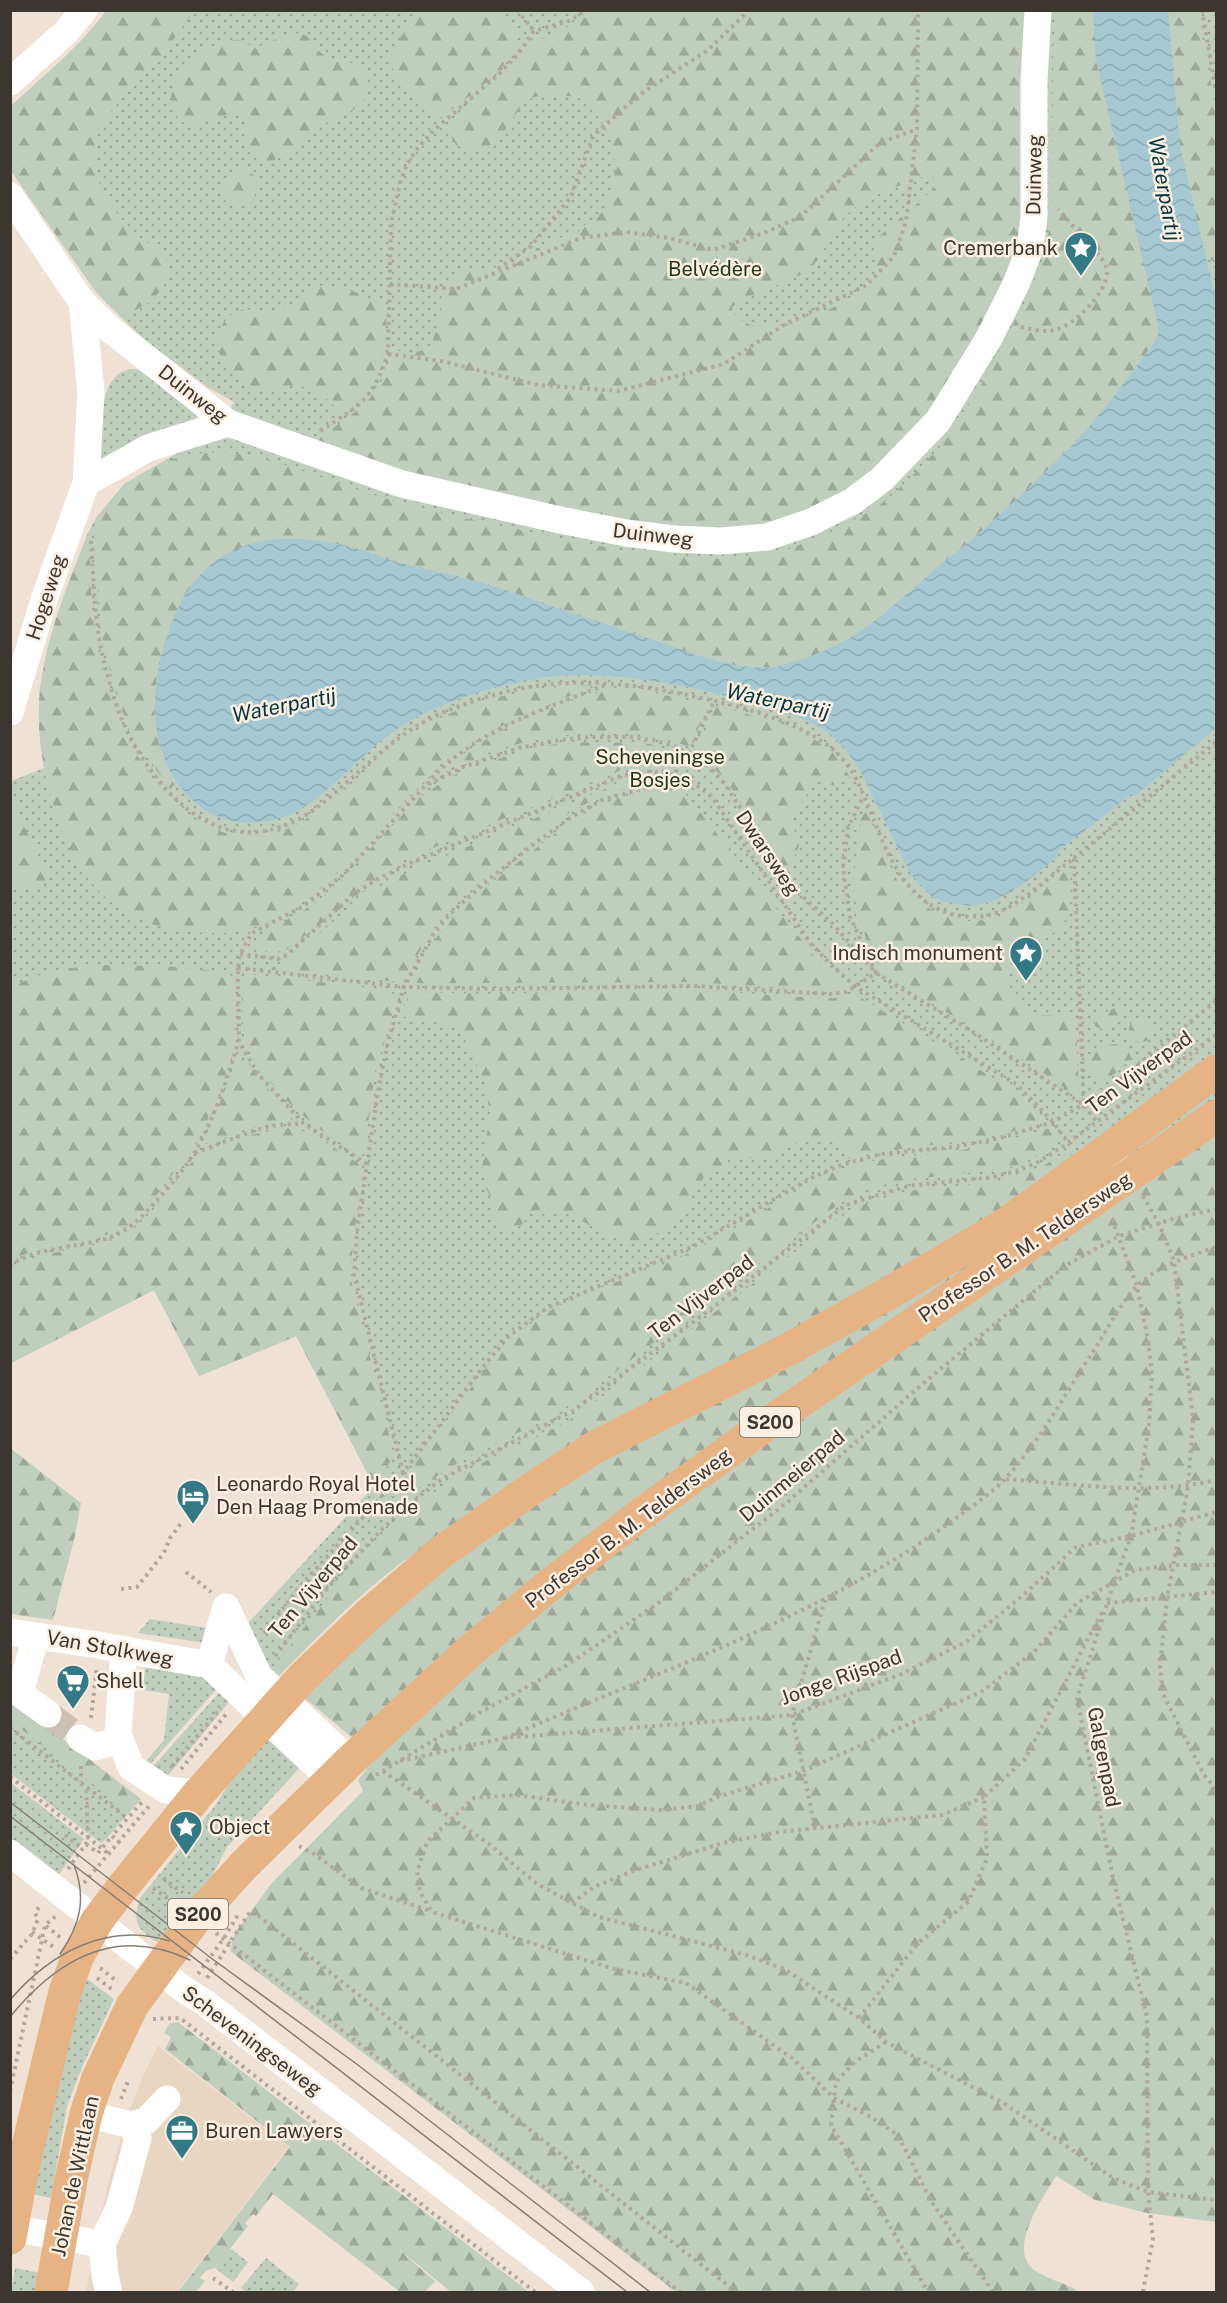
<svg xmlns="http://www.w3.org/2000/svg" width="1227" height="2303" viewBox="0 0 1227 2303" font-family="'Public Sans',sans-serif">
<defs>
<pattern id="grass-dots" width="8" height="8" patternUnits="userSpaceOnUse" patternTransform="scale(1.5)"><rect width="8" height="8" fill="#c0cebd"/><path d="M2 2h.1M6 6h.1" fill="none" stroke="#9da89a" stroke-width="1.8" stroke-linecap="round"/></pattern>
<pattern id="forest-firs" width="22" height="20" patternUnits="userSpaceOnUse" patternTransform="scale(1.5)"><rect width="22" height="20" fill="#c0cebd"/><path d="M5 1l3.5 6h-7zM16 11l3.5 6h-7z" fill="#9da89a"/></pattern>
<pattern id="water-waves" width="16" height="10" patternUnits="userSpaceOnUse" patternTransform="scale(1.5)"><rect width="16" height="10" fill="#a5c8d3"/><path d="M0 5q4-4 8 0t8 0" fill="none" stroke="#8facb5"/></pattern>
</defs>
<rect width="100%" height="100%" fill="#efe2d4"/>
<!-- built -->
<path fill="#e9d6c2" d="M158,2046L289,2147L177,2292H86L107,2187L124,2126L143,2075Z"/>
<!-- grass -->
<path fill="url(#grass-dots)" d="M106,11H1216V1056L1103,1138L443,1537C383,1567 324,1631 277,1678L247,1653L227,1646L138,1633L150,1619L239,1633L374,1486L297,1336L199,1376L154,1290L11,1363V781L44,768L40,731L39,694L43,671L48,646L88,533L96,518L124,484L219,429L234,402L209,388L143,339L96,292L11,171V106C43,76 80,47 106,11Z
M134,369L139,370L197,413V420L100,462C102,435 95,370 134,369Z
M1216,1084V1101L1130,1161L1123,1151Z
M146,1660L222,1683L144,1771L140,1768L164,1740L169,1694L143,1690Z
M225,1686L235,1695L161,1784L147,1773Z
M10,1699L141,1799L105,1840L101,1843L90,1835L11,1774Z
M267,1733L303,1764L227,1847L212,1876L157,1942C137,1929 132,1922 140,1898L215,1806L248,1752Z
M10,1782L84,1839L53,1883L11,1851Z
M83,1976L114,1999L83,2065L67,2106L51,2198L32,2194Z
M230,2248L248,2262L233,2282L215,2268Z
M266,2258L299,2284L293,2292H247L241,2288Z
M15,2268L41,2273L38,2292H11Z"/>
<!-- forest -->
<path fill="url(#forest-firs)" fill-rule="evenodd" d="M106,11H194C181,28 170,46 156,63C134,89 97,115 94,152C92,186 117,217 141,238C147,244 158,247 163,255C181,286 145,307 121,317L96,292L11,171V106C43,76 80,47 106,11Z
M415,11H501C507,19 516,28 516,40C516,65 462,101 442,117L438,118C424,96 400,99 392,66C391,59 391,53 394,47C401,34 413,27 415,11Z
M595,11H1028L1027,183L1019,253L957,375L894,457L827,506L743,532L665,524L652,528L573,516L567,507L471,493L316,444C321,434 331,430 340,423C372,401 383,388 392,349L410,354L423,350L431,345L439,322L442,291L447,281L464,272L516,264L546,243L579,231L586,224L603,212L612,189L616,166L611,142L598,117L581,99L561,94L533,97L519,109L496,143L477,151L457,146L445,127L484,94L539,41L556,31L577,23ZM931,176L936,180L935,188L875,240C871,252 879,265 873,277C858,305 746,353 732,308C737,297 793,282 808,270C823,258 828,238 839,224C858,197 893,189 922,177Z
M1055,11H1093L1096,61L1158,325V335L1154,343C1128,376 1103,412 1074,442C1042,476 1008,509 972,539C957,552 941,564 926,578C883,616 838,656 779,666C734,674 678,649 636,634C586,617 535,599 484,583C454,574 423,570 393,561C380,557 368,551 355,548C256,522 187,549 161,654C151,697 150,745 177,782L170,789L129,730L109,667L101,631L95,534L96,518L119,491L137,476L166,461L191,454L224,452L264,458L377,496L463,518L624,551L722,559L787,550L836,530L876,508L897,491L940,447L977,393L1029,294L1043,258L1052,215L1053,55Z
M1169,11H1197L1216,108V263L1205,256L1180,146Z
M291,33C320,34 309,47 327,57C340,65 362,56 367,82C372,112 329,118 312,131C296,142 278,173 254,156C235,142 251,129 244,115C223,108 204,130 185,123C178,121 176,115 173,109C161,80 210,37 238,40C245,40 249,46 255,48Z
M239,167C259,170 260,189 251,204C218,214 211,182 239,167Z
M323,285C346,286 367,296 387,308C385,338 385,380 360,401C354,406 346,410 340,414C330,400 321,392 304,387C287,382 280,393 265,391C240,389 211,359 219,333C222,323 229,313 240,310C252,307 264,315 276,312C294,307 304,289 323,285Z
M88,533C91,566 90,599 95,632C107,709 155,831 245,836C261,836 280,833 294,826C332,807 360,773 393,747C447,704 521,687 589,685L591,687L536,710L493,730L442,763C426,781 408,797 392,815C353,857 314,907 257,926C236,934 217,934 195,932C162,931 127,918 103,895C57,852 33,754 40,693C45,638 68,584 88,533Z
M622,689L650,692L707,704L708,706L690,747C628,723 555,732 493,751C479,756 456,771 443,772V769C484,736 569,691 622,689Z
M718,706C750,715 811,730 834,754C840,761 845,770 850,777L836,786L818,781L790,816L799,845L791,865L785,868L726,780L696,751L715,708Z
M602,742L650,744L678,753L681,759L674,768L654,766L619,771L406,859L286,950L270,953L255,945L264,932L303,911L333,889L417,799L450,777L465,770L532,748L564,743Z
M653,777L665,778L663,780L634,785L592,800L568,814L536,839L486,877L450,909L431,932L404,978L400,982L271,969L304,948L360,897L410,871L617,784Z
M676,782L819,962L846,988L822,990L690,982L419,983L414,980L415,974L432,943L453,917L481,891L561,829L588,811L620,797L668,787Z
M11,784L22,822L49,878C38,888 25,888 11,888Z
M867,812L895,877C918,909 961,932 1000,916C1022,906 1045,886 1065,871L1070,876C1071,894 1073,910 1062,925C1051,939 1032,941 1019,952C995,973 1014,1006 1039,1014C1048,1017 1057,1013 1067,1015L1076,1023L1079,1098L1032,1065L886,975C869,951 854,913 854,884C854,861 861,838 861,815Z
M104,965L163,966L228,972L234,979L235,1047L219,1094L194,1146L144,1211L128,1225L112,1233L83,1242L29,1252L11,1262V988C39,971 72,967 104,965Z
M249,974L388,990L398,998L375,1072L364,1154L361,1156L315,1126L289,1103L265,1076L248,1049L244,1036L241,988L244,976Z
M591,991L726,992L829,999L855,994L1011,1089L1044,1120C982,1148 913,1141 849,1159L846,1145C837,1144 827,1138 818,1138C794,1139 789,1150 770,1157C754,1162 746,1156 732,1156L728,1160L724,1169L708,1172C695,1187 689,1208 674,1221C613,1275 589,1199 533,1211C521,1222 525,1229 505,1229L493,1214L492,1200L486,1188L482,1168L490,1113L485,1083L463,1036L454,1026L400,1016L409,994L413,992L498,994Z
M1116,1007L1120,1008L1123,1012L1120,1020L1101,1029L1095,1026V1021C1097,1018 1111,1009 1116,1007Z
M1129 1030a12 12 0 1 1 24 0a12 12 0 1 1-24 0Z
M1116,1044L1128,1049L1131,1058C1122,1068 1107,1085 1093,1079C1075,1057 1096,1046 1116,1044Z
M242,1060L247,1062L292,1120L244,1130L207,1144L205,1140L236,1062Z
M289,1128L311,1133L358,1163L362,1169L352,1254L351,1280L394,1456L374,1486L296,1336L199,1376L154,1290L11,1363L10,1271L13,1269C47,1246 90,1253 126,1233C156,1217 167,1185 191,1163C214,1143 259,1131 289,1128Z
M1050,1128L1057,1137L1056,1143L1019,1165L995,1170L903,1180L868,1189L843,1201L573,1403C534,1428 489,1444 449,1468C434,1477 418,1495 400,1493C400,1477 425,1450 436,1436C464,1398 491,1354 529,1325C569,1293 624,1282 670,1262C721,1239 769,1208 816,1179C867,1156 903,1158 956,1151C987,1146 1019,1137 1050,1128Z
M1216,1129V2222L1147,2213L1095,2200L1056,2176C1043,2198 1004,2252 1037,2272C1049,2279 1063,2283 1075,2289L1077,2292H676L230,1951L235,1933L271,1884L363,1791L358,1780L379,1754L482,1661L633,1535Z
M1066,1151H1069L1074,1159L1001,1210L443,1537C383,1567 332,1624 283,1671L276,1675L271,1670C324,1603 376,1529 449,1482C490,1455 538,1440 579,1414L855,1207L904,1192L1001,1181L1042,1167Z
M1085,1179L356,1741L301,1695L370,1627L555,1485Z
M10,1448L81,1503L75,1536L53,1620L11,1614Z
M10,1699L141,1799L129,1812L11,1721Z
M178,2022L529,2292H451L390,2242L435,2281L425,2292H400L273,2194L256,2216L253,2214L245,2223L248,2226L215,2268L206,2271L200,2278L205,2281L196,2292H178L290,2147L165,2049L171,2037L164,2033L170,2023Z"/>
<!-- water -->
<path fill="url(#water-waves)" d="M1093,11H1168L1180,146L1216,301V728L1135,796L1132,794L1057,852L1059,856L1022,885L992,902L971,906L945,902L932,897L911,875L859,768C849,754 839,740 824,730C807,718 785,713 765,707C698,687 617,669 547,677C506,682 454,698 417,717C399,727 381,740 366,754C337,779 312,811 273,820C201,837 155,773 155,708C155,672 164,638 179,606C215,535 281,530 351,547C368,551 384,559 401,563C428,570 456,575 483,583C510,591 536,601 563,610C593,620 623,630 653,640C692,653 734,671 776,667C780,666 792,662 796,661C853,644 884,615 927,576C943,562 960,550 976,536C1009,507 1044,474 1075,442C1104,412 1128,376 1154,343L1158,335V325L1096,60Z"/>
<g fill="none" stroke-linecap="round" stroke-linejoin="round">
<!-- minor-tunnel -->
<path stroke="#cbc0b3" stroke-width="27" stroke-dasharray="27 14" stroke-linecap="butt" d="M48,1714L80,1738"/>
<!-- path -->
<path stroke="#b1a79c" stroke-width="4" stroke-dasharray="3 4.5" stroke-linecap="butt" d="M517,10L534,31
M1202,10L1216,91
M498,269L531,246L571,197L593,136L639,95L708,50L744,15L745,10
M390,284L456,289L581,238L626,232L669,238L713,250L764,233L800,217L880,143L917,129
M1021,327C1032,329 1044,333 1054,330C1074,327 1107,292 1107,272C1107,267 1104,264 1102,259L1058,209
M388,354L441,361L538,385L618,391L724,364L784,325L867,285L894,256L906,222L917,129L918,10
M320,431C360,405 372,401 388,354L391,224L400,183L407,164L416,150L434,130L500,73L517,55L534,31L569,21L586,10
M91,541C94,581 94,622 104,662C110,685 117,711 128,733C160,795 217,857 293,822C315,812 333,794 352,778C378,754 407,728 440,714C522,679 585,676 672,692C723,702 796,717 836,752C856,770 865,800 875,823C892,864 909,904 956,915C969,917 984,918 996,913C1023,903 1051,875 1074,858L1084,1105L1098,1124
M427,784C473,730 544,710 607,684
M1074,858L1216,742
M240,954L278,959L288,954L354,894L374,881L408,864L621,776C659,767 682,772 712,797L811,944L832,966L856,987L1016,1084L1053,1122L1070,1145
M238,968L404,987L496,989L693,986L830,994L846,992L876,973L850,917L843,867L848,827L863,797
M195,1153L250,1132L270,1126L302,1123
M367,1164L303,1123L259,1075L239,1042L238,968L240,954L252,933L302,907L343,875L425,786L463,767L519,748L560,740L590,737H631L653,740L674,746L709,766L724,783L794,889L833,924L876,973L973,1032L1084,1105
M1143,1196L1159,1224L1174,1261L1193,1419L1188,1487L1167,1598L1160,1666L1163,1694L1204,1775L1216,1789
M1112,1219L1137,1286L1148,1340L1152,1375L1149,1425L1131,1536L1114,1582L1077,1698L1113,1878L1147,2017L1148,2192L1153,2239L1143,2292
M10,1266C32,1248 82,1247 111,1237C130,1230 144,1215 157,1200C170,1186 184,1170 194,1153C214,1120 227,1080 238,1043
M403,1473L354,1274L357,1232L378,1091L388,1042L404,987L433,935L449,915L488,880L538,841L570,818L602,800L670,781L689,753L714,701
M1006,1479C1075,1484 1148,1496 1216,1480
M186,1572L211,1592
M121,1589L137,1587L164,1553L170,1538L182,1522
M1107,1603L1216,1592
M264,1633L298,1589L403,1473L483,1367L508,1337L547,1308L692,1247L811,1178L844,1164L881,1154L954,1147L1000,1138L1053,1122L1103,1093L1216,1001
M275,1656L330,1585L382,1529L422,1494L442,1479L574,1410L712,1308L846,1205L908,1186L993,1177L1020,1170L1038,1162L1062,1147L1216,1035
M91,1718L97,1666
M10,1728L128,1819
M505,1738C658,1671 821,1618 956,1518C972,1506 992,1493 1006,1478C1041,1439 1067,1391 1096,1347C1108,1328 1120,1304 1136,1287C1156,1266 1190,1256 1216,1247
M400,1761L505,1738L792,1715L899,1675L966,1642L1021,1597L1076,1547L1131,1536L1216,1512
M81,1766V1782
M172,1766L221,1708
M181,1769L228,1712
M383,1771L489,1844L537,1884L572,1903L599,1917L746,1955L784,1969L859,2018L886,2042L1005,2104L1113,2178L1148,2192L1216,2200
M376,1775L479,1713L569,1664L661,1601L785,1504L926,1381L1065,1266L1119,1236L1173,1219L1216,1209
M10,1777L109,1854
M815,1828L792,1715L825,1600
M65,1835L83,1849
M120,1843L112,1836L142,1802
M86,1844L98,1853L112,1836
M299,1846L314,1854L361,1888L431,1911
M68,1869L88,1841L86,1786
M163,1878L183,1893
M84,1883L149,1806
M153,1888L174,1903
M572,1903L594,1887L633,1871L723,1843L779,1832L942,1815L984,1797
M46,1926L61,1938
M32,1932L55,1948
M216,1933L680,2292
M10,1959L32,1934L38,1919L35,1913L40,1906
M100,1968L118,1982
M198,1974L224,1938L239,1913
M97,1978L113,1990
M207,1978L251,1910L736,2292
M859,2018L917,1944L968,1902L987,1858L984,1797L1025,1759L1102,1612
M153,2019L180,2018L535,2292
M886,2042L855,2062L836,2082L831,2125L928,2292
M10,2091L45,1925L56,1916
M121,2099L128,2081
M213,2278L233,2292
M993,2292L931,2201L898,2135L869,2116L834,2098L793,2059L686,1983L614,1969L432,1912L420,1892L417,1872L427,1842L474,1798L517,1795L588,1805L663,1810L698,1806L717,1797L803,1771L981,1692L1034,1652L1077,1603L1135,1570L1174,1565H1216"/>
<!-- minor -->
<path stroke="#fff" stroke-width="27" d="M10,82L66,32L84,10
M10,196L82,302L111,330L228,423L402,484L560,520L626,533L674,539L721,541L767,537L811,522L853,501L882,479L938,421L989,338L1016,284L1030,248L1034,218V80L1038,10
M86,483L148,448L228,423
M10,712L45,597L86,483L91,392L82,302
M10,1632L98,1645L209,1665L330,1779
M36,1636L22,1685L23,1696L48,1714
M124,1649L118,1734L131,1767L166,1790L199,1793
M209,1665L226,1607L259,1676L350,1761
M80,1738L95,1747L120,1740
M10,1853L186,1991L204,2002L581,2292
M131,2125L146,2121L167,2099
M10,2228L102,2244L119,2208L138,2138L131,2125L86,2114
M102,2244L105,2275L108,2289"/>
<!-- major -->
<path stroke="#e6b384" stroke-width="33" d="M10,2238L23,2167L49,2058L65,1992L77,1958L97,1921L122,1888L199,1793L302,1678L369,1614L440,1553L534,1487L595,1447L789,1349L889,1293L1006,1224L1216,1071
M51,2292L71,2180L86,2114L98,2078L132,2006L195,1919L244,1865L350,1761L470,1651L542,1591L641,1514L767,1424L1216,1116"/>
<!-- tram -->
<path stroke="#867e74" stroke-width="1.5" d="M10,1802L211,1958L358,2065L650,2292
M10,1816L627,2292
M60,1954C80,1925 87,1899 74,1865
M10,2000C49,1954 107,1921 169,1941
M10,2017C57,1959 117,1925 190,1960"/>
</g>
<!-- icons -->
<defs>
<g id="sight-pin" transform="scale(1.725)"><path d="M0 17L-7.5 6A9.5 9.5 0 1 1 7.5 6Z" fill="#347986" stroke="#fdefe1"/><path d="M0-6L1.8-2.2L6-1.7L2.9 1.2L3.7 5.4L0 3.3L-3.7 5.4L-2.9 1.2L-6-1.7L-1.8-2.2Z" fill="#fff"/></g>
<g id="hotel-pin" transform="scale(1.725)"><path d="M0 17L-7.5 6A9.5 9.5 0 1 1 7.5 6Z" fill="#347986" stroke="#fdefe1"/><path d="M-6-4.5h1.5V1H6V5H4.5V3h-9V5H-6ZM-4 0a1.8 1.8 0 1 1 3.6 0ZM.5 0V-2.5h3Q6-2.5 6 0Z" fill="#fff"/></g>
<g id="supermarket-pin" transform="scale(1.725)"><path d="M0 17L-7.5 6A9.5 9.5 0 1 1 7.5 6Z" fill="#347986" stroke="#fdefe1"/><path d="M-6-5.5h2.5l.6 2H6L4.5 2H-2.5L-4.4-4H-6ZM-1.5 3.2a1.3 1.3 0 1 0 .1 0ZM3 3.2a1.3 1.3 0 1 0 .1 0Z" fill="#fff"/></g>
<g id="office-pin" transform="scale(1.725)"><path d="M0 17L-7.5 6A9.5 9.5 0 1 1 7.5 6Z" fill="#347986" stroke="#fdefe1"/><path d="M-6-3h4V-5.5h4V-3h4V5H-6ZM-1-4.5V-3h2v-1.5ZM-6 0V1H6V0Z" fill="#fff"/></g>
</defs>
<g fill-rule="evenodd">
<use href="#sight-pin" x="1081" y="248"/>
<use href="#sight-pin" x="1026" y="953"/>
<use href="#hotel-pin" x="193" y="1496"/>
<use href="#supermarket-pin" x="73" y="1681"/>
<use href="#sight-pin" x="186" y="1827"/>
<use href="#office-pin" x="182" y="2131"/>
</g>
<g text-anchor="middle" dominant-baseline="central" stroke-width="5" stroke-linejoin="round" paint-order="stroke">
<!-- shield labels -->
<g fill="#fdefe1" stroke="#756e65" stroke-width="1.5">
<rect x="740" y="1407" width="60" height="30" rx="4.5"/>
<rect x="168" y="1899" width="60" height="30" rx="4.5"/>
</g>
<g font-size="18" font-weight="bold" fill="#3b3630">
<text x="770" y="1422">S200</text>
<text x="198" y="1914">S200</text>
</g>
<!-- street labels -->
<g font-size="20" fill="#3b3630" stroke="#fdefe1">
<text transform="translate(1034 175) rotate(-89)">Duinweg</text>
<text transform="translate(193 394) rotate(38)">Duinweg</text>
<text transform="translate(653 535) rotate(7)">Duinweg</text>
<text transform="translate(46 597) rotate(-72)">Hogeweg</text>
<text transform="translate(768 853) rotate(56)">Dwarsweg</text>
<text transform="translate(1139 1072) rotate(-36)">Ten Vijverpad</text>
<text transform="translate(1025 1247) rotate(-34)">Professor B. M. Teldersweg</text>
<text transform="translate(701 1297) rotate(-37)">Ten Vijverpad</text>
<text transform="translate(792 1476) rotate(-40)">Duinmeierpad</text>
<text transform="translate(628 1528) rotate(-37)">Professor B. M. Teldersweg</text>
<text transform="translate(313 1587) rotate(-50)">Ten Vijverpad</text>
<text transform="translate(110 1648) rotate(10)">Van Stolkweg</text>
<text transform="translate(841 1677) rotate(-20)">Jonge Rijspad</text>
<text transform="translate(1104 1757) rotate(79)">Galgenpad</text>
<text transform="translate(252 2041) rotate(37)">Scheveningseweg</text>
<text transform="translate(75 2176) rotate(-78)">Johan de Wittlaan</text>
</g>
<!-- poi labels -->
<g font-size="20" fill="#3b3630" stroke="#fdefe1" text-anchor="start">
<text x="1058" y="248" text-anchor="end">Cremerbank</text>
<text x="1003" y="953" text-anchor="end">Indisch monument</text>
<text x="216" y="1484">Leonardo Royal Hotel<tspan x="216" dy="23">Den Haag Promenade</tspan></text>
<text x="96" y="1681">Shell</text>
<text x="209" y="1827">Object</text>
<text x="205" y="2131">Buren Lawyers</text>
</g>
<!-- park labels -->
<g font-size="20" fill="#1c3915" stroke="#fdefe1">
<text x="715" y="269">Belvédère</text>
<text x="660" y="757">Scheveningse<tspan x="660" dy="23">Bosjes</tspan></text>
</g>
<!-- water labels -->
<g font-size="21" font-style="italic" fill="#003642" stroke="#fdefe1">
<text transform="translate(1165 189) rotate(80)">Waterpartij</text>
<text transform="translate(778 701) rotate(12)">Waterpartij</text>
<text transform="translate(284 705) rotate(-11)">Waterpartij</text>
</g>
</g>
<!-- border -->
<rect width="1227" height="2303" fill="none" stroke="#3b3630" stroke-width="24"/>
</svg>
